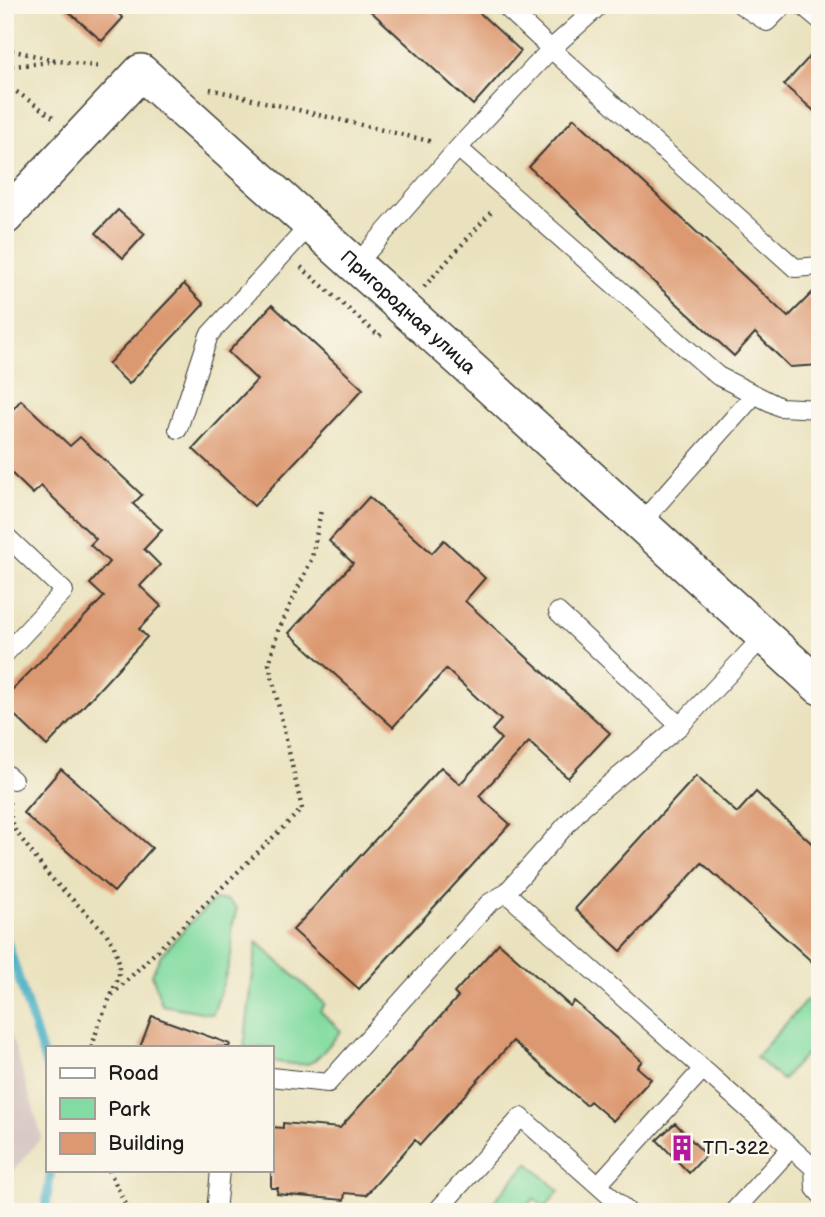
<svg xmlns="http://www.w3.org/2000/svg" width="825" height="1217" viewBox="0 0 825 1217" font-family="'Balsamiq Sans',sans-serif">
<rect width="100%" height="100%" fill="#fbf7ec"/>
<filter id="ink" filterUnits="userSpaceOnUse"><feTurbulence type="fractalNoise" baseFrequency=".0143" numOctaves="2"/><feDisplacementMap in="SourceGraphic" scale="14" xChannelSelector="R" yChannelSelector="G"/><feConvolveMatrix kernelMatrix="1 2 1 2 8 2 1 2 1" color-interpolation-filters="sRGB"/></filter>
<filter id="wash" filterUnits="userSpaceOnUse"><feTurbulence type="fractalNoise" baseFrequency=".00686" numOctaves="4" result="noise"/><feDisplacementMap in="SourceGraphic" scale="28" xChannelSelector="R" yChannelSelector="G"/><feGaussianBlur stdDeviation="1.57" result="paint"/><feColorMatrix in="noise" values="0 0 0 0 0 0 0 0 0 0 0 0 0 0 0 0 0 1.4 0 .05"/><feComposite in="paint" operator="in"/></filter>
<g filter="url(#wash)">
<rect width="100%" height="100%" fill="#eae2be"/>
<!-- industrial -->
<path fill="#d1bfbe" d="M5,1015L42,1137L5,1180Z"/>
<!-- green -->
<path fill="#82dba0" stroke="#4f7c5e" stroke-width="2" d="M215,900H227L237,908L232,927V952L227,971L213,1014L162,1005L152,974L161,955L190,923Z
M257,942L325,1004L320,1011L341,1031C334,1039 320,1058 310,1063C300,1067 282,1062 271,1061V1047H244Z
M807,1000L820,1012V1038L782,1080L756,1057Z
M528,1163L559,1191L545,1207L534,1198L521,1212H484Z"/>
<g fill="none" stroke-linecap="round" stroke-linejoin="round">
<!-- stream -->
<path stroke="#46afc5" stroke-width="9" d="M5,935L47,1068
M45,1212L51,1170"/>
</g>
<g id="blocks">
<!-- building -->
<path fill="#dc9870" d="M61,5H109L123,18L102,41Z
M364,5H471L521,51L473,105Z
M820,45V116L784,85Z
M574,118L788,317L820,285V365L790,367L755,333L734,356L529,167Z
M118,210L145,234L123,258L96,233Z
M184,284L204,304L129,384L108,364Z
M272,305L363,389L254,506L193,449L257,380L228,352Z
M21,400L70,446L80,437L142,495L133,504L162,530L144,549L160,565L140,586L161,606L139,629L147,637L47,746L5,706V697L104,597L90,584L109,562L90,545L96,539L41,486L33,494L5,467V418Z
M369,497L432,553L444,540L485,578L465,601L610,733L568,778L529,742L479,796L510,824L359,989L293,930L441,767L460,784L501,739L492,730L501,720L446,669L393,727L289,633L353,563L329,541Z
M61,769L152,848L114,892L23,813Z
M696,776L737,813L756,792L820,851V969L702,863L621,951L575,909Z
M499,943L570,1006L574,1001L642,1061L637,1067L651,1079L613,1121L590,1101L586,1105L513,1041L420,1145L415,1140L366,1195L345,1193L344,1200L277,1194L278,1188H271V1127L283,1128V1123L340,1128L458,997L454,993Z
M152,1016L230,1044L229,1047H140Z
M675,1123L706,1155L689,1173L657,1140Z"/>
</g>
</g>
<g filter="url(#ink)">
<use href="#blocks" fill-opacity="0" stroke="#3b3a34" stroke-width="2"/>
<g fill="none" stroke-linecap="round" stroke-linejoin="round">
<!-- service casing -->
<g stroke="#3b3a34" stroke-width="20">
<path id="service" d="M600,5L551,49L795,268L820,266
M741,5L767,22L784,5
M802,5L820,20
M458,148L718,376L780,407L820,409
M356,265L458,148L551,49L504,5
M178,429L209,335L310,225
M640,524L755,394
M5,535L64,591L5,654
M558,612L680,726
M5,773L13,780
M506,893L814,1168L815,1188L820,1194
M271,1077L328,1083L489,903L506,893L583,806L680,726L763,637
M598,1185L703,1069
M216,1212L220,1170
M436,1212L521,1117L628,1212
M733,1212L791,1148"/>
</g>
<!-- minor casing -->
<g stroke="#3b3a34" stroke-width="38">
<g id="minor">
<path id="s1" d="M5,217L141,72L462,361L820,687"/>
</g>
</g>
<!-- path -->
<path stroke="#3b3a34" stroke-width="4.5" stroke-dasharray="2 5" stroke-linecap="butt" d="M5,49L55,60
M5,67L59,61L102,67
M5,84L56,119
M210,89L433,142
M301,267L379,336L383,332
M424,287L493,210
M9,802L10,814L15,830L49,876L106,933L114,946L119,962V976L98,1026L92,1047
M112,995L302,809L269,664L278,631L312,558L321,510
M109,1170L129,1212"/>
<!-- service -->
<use href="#service" stroke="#fff" stroke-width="18"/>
<!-- minor -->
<use href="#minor" stroke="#fff" stroke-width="35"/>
</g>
</g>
<!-- icons -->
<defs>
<g id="building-bare" transform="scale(2.1)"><path d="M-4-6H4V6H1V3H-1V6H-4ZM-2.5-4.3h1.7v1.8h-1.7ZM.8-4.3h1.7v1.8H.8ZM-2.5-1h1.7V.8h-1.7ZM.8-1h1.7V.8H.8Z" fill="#b5179e" stroke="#fbf7ec" stroke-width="2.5" paint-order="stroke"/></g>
</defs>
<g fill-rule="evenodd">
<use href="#building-bare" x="682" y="1148"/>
</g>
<g text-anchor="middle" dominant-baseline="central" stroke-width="5" stroke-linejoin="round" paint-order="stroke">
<!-- street labels -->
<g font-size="19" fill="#1c1c1c" stroke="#fbf7ec">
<text stroke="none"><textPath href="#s1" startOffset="558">Пригородная улица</textPath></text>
</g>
<!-- poi labels -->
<g font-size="19" fill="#1c1c1c" stroke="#fbf7ec" text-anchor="start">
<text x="703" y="1148">ТП-322</text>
</g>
</g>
<!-- margin -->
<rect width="825" height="1217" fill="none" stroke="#fbf7ec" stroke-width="28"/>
<!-- legend -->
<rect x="46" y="1046" width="228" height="126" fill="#fbf7ec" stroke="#a29f99" stroke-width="2"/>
<rect x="60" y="1068" width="35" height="10" fill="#ffffff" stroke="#a29f99" stroke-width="2"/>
<text x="108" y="1080" font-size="21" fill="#1c1c1c">Road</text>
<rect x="60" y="1098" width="35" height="21" fill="#82dba0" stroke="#a29f99" stroke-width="2"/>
<text x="108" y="1116" font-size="21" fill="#1c1c1c">Park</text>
<rect x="60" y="1133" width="35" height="21" fill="#dc9870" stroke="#a29f99" stroke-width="2"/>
<text x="108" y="1150" font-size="21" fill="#1c1c1c">Building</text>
</svg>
